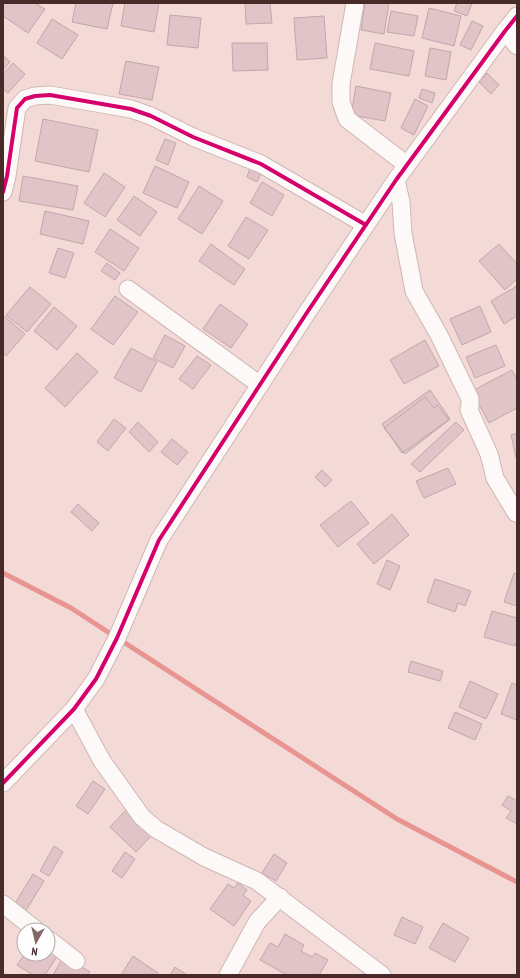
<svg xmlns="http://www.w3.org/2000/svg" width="520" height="978" viewBox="0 0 520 978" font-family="'PT Sans Narrow',sans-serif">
<rect width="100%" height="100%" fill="#f3dad7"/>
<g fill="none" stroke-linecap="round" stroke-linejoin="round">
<!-- stream -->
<path stroke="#e89592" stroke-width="5" d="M3,573L71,608L397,819L517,882"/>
</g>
<!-- building -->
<path fill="#e0c4c7" stroke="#c0a8aa" d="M3,3H35L45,9L28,33L3,16Z
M76,3H113L107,29L72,22Z
M125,3H159L154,32L121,26Z
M245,3H270L272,23L246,24Z
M365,3H389L384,34L361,30Z
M457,3H472L467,16L454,11Z
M429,8L461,16L454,46L422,38Z
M391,11L418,16L414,36L387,32Z
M170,15L201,18L198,48L167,45Z
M324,16L327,58L297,60L294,18Z
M52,19L78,35L62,59L37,43Z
M472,21L483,26L471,50L460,45Z
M232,43H267L268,70L233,71Z
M375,43L414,51L409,76L370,69Z
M430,48L451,52L446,80L425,76Z
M3,55L10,62L3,70Z
M126,61L159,67L152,100L119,94Z
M13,63L25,74L8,93L3,89V74Z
M487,73L499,85L491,94L479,82Z
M356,86L391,93L385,121L351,115Z
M422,89L435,93L432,103L419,98Z
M415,99L428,106L414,135L401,128Z
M43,119L98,130L89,172L35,161Z
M165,139L176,143L168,165L156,160Z
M155,166L189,182L177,208L143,193Z
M250,168L261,173L257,182L247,177Z
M104,173L125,187L105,217L84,203Z
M23,176L78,186L73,210L19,201Z
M262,182L284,195L272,216L250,203Z
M199,186L223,201L202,234L178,219Z
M134,196L157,212L140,236L117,220Z
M45,211L89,221L83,244L40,234Z
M246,217L268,230L249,259L228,246Z
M110,229L139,248L124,271L95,252Z
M211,244L245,269L234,285L199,261Z
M499,244L517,264V279L505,290L479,261Z
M58,248L74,253L65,278L49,273Z
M107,263L120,273L115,280L101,271Z
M517,286V316L504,324L491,301Z
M30,287L51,304L27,332L6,315Z
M115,296L138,312L113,345L91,329Z
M220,304L248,324L231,348L203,329Z
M480,306L491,332L462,345L450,319Z
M54,307L77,326L57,350L34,331Z
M3,315L25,334L6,356L3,353Z
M165,335L185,346L173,368L153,358Z
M425,340L439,366L404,384L390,360Z
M496,345L505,366L475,378L466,357Z
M131,348L157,362L141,392L114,378Z
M77,353L98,372L65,407L45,388Z
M197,356L211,365L193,389L179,379Z
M512,370L517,379V408L489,423L472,391Z
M430,390L450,419L402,453L382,424Z
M425,397L434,408L437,405L449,420L405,454L384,428Z
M114,419L126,428L108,451L97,442Z
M138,422L158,442L149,452L129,432Z
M456,422L464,430L420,472L411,464Z
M517,433V458H516L511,435Z
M172,439L188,452L177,465L161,452Z
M448,468L456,484L424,498L416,481Z
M322,470L332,480L325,487L315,477Z
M351,501L369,523L338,547L320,525Z
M78,504L99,523L92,531L71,512Z
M392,514L409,535L374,564L357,544Z
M387,560L400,566L390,590L377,584Z
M514,573L517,574V606L504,602Z
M435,579L471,591L465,606L458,603L455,612L427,602Z
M492,611L517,618V640L515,646L484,637Z
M411,661L443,671L440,681L408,672Z
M470,681L498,694L486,719L459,707Z
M512,683L517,685V720L501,714Z
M455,712L482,724L475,740L448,728Z
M93,781L105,789L88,814L76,806Z
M508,796L517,801V824L506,818L511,811L502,805Z
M126,810L152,835L136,852L110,827Z
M54,846L63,852L49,876L40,871Z
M125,852L135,859L122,878L112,871Z
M274,854L287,863L276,881L262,873Z
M33,874L44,881L22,917L11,910Z
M238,883L247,890L243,895L251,901L234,926L210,909L228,884L234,888Z
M402,917L423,927L415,944L394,935Z
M443,923L469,938L455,962L429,948Z
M285,934L304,945L301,951L312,957L315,953L328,960L319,975H287L260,960L270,943L278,947Z
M48,949L58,955L45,975H33L17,965L25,954H48Z
M64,956L90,972L88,975H53Z
M133,956L158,973L156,975H121Z
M175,967L187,975H170Z"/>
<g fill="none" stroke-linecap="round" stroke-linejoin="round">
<!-- street casing -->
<g stroke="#cfb6b4" stroke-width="19">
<path id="street" d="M355,3L341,84V102L347,119L407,165
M505,31L517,46
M396,180L401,202L403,233L414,291L439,335L470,399V405L469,410L489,454L495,478L516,513
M3,192L7,176L17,108L25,99L35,96L50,95L131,109L151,116L193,137L261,164L366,225
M128,289L260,385
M74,709L102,761L142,817L156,829L204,857L257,881L382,975
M3,783L74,709L96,679L117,638L159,540L306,314L396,180L505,31L517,16
M3,904L36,930
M48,939L76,961
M228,975L257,922L280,897"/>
</g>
<!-- street -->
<use href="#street" stroke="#fdf9f9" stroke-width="17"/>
<!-- cycleway casing -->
<g stroke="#fefefe" stroke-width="6">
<path id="cycleway" d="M3,192L7,176L17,108L25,99L35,96L50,95L131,109L151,116L193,137L261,164L366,225
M3,783L74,709L96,679L117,638L159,540L306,314L396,180L505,31L517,16"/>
</g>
<!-- cycleway -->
<use href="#cycleway" stroke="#d6006c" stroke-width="4"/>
</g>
<!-- border -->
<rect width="520" height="978" fill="none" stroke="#482a29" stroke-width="8"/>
<!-- north arrow -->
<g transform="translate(36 942) rotate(188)"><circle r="19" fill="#fefefe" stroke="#b5a9a9"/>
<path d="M0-3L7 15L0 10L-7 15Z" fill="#846866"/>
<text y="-6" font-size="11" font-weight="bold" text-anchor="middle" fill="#482a29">N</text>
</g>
</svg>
